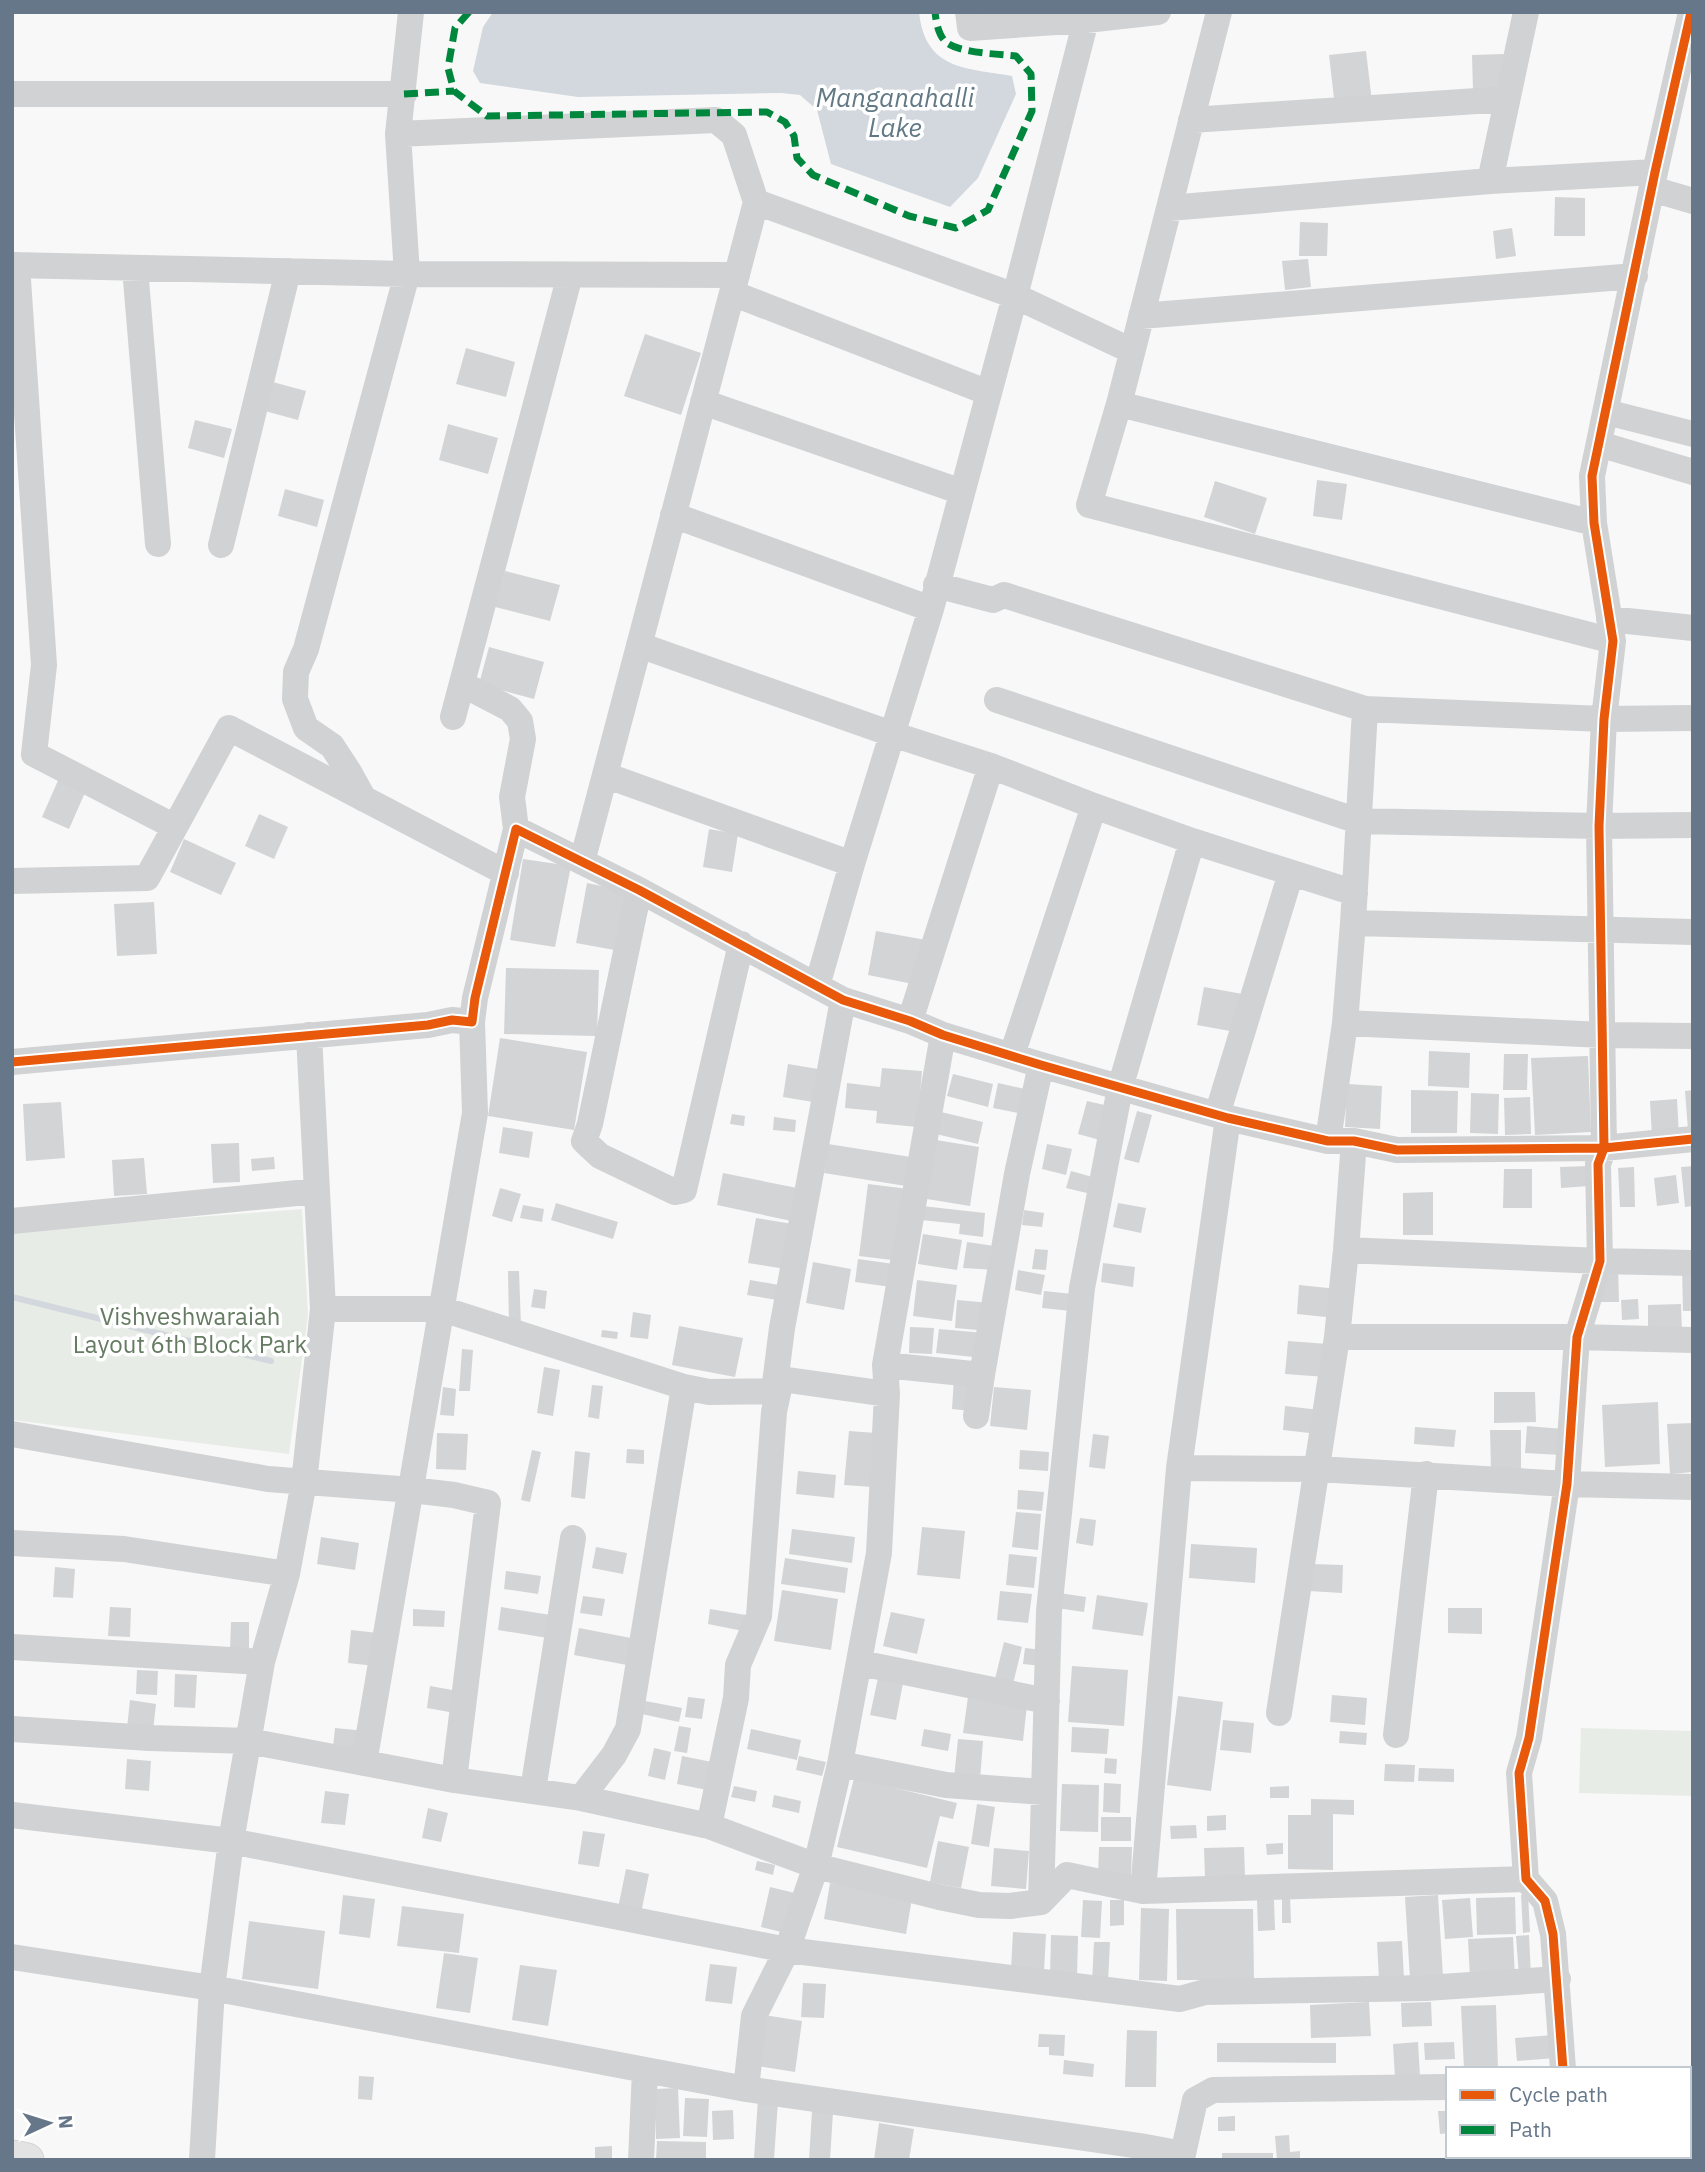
<svg xmlns="http://www.w3.org/2000/svg" width="1705" height="2172" viewBox="0 0 1705 2172" font-family="'IBM Plex Sans',sans-serif">
<rect width="100%" height="100%" fill="#f8f8f8"/>
<!-- green -->
<path fill="#e8ece6" d="M302,1209L308,1315L289,1454L12,1420V1231Z
M1581,1728L1693,1731V1796L1579,1793Z"/>
<!-- water -->
<path fill="#d2d8dd" d="M493,12H919C925,70 966,68 1012,76L1016,94L978,178L950,207L831,164L817,110L800,95L781,93L578,97L480,83L473,71L483,27Z"/>
<g fill="none" stroke-linecap="round" stroke-linejoin="round">
<!-- stream -->
<path stroke="#d2d8dd" stroke-width="6" d="M12,1297L271,1361"/>
</g>
<!-- building -->
<path fill="#d3d4d5" d="M1366,51L1372,102L1335,107L1329,55Z
M1504,54L1505,90L1473,91L1472,55Z
M1555,197L1585,198V236H1554Z
M1300,222L1328,223L1327,256H1299Z
M1512,228L1516,256L1496,259L1493,231Z
M1308,259L1311,287L1285,290L1282,261Z
M645,334L701,353L681,415L624,396Z
M466,348L515,362L506,397L456,384Z
M269,381L306,391L298,420L261,410Z
M195,420L232,429L224,458L188,448Z
M448,424L498,438L488,474L439,460Z
M1317,480L1347,484L1342,520L1313,516Z
M1215,481L1267,498L1255,534L1204,517Z
M285,489L324,500L317,527L278,516Z
M505,571L560,585L550,621L495,607Z
M489,647L544,662L534,699L479,684Z
M60,776L87,788L69,829L42,817Z
M259,814L288,827L274,859L245,846Z
M709,829L738,834L732,872L703,867Z
M184,839L236,863L221,895L170,872Z
M523,859L571,866L555,947L510,940Z
M587,883L631,892L620,951L576,943Z
M154,902L157,954L117,956L114,904Z
M876,931L926,940L918,985L868,975Z
M506,968L599,970L597,1036L504,1034Z
M1204,987L1248,995L1241,1033L1197,1025Z
M500,1038L587,1052L574,1130L488,1116Z
M1429,1051L1470,1053L1469,1088L1428,1086Z
M1504,1054H1528L1527,1090H1503Z
M1588,1056L1591,1132L1535,1135L1531,1058Z
M788,1064L824,1070L819,1103L783,1097Z
M882,1068L922,1071L917,1127L876,1123L877,1111L845,1108L847,1083L880,1087Z
M953,1074L993,1084L988,1107L947,1096Z
M998,1083L1029,1090L1023,1114L993,1108Z
M1347,1084L1382,1086L1380,1129L1345,1127Z
M1411,1090L1458,1091L1457,1133H1411Z
M1693,1090V1130H1688L1685,1091Z
M1471,1093L1499,1094L1498,1134L1470,1133Z
M1530,1097L1531,1134L1505,1135L1504,1098Z
M1677,1099L1679,1136L1652,1137L1650,1101Z
M1087,1101L1109,1106L1100,1140L1078,1134Z
M61,1102L65,1158L26,1161L23,1104Z
M1137,1111L1152,1115L1139,1163L1124,1159Z
M941,1112L983,1122L978,1144L936,1134Z
M732,1114L745,1116L744,1126L730,1124Z
M774,1117L796,1120L795,1132L773,1130Z
M503,1127L533,1132L529,1158L499,1153Z
M936,1140L979,1147L970,1206L927,1199Z
M239,1143L240,1182L213,1183L211,1144Z
M828,1144L911,1157L906,1186L824,1173Z
M1047,1144L1072,1149L1066,1175L1042,1169Z
M274,1157L275,1169L252,1171L251,1159Z
M144,1158L147,1194L114,1196L112,1160Z
M1589,1166L1590,1186L1561,1188L1560,1167Z
M1693,1166V1206L1685,1207L1681,1167Z
M1634,1167L1635,1207H1620L1618,1168Z
M1504,1169H1532V1208H1503Z
M1071,1171L1096,1178L1091,1194L1066,1188Z
M723,1173L802,1189L796,1222L717,1205Z
M1676,1175L1679,1203L1657,1206L1654,1178Z
M868,1184L909,1189L900,1261L859,1256Z
M500,1188L521,1194L512,1222L492,1216Z
M1433,1192V1235H1403V1193Z
M556,1203L618,1222L613,1239L551,1220Z
M1118,1203L1146,1208L1141,1233L1113,1227Z
M523,1205L544,1209L542,1222L520,1218Z
M922,1206L985,1213L983,1237L959,1234L960,1224L921,1220Z
M1024,1210L1044,1213L1042,1227L1022,1225Z
M756,1218L799,1225L792,1270L748,1263Z
M923,1234L962,1240L957,1270L918,1264Z
M967,1242L1001,1247L996,1270L963,1268Z
M1035,1249L1048,1250L1046,1270L1032,1269Z
M858,1259L894,1264L891,1287L855,1282Z
M813,1262L851,1269L844,1310L806,1303Z
M1103,1263L1135,1267L1133,1287L1101,1282Z
M1601,1264H1618L1619,1302H1601Z
M1682,1267H1693V1311H1683Z
M1018,1270L1045,1275L1041,1295L1015,1290Z
M508,1271H519L521,1326L509,1327Z
M750,1280L779,1285L777,1300L747,1295Z
M917,1280L957,1285L952,1321L913,1316Z
M1299,1285L1338,1289L1335,1318L1297,1314Z
M534,1289L547,1291L545,1309L531,1307Z
M1044,1291L1073,1294L1071,1311L1042,1308Z
M1638,1299L1639,1319L1622,1320L1621,1300Z
M957,1300L991,1303L989,1331L955,1328Z
M1681,1304L1682,1334H1648V1305Z
M633,1312L651,1315L648,1339L630,1337Z
M679,1326L743,1338L735,1377L672,1365Z
M910,1327L934,1328L932,1354L909,1353Z
M939,1329L985,1333L983,1358L936,1353Z
M602,1330L618,1332L617,1339L601,1337Z
M1288,1341L1328,1344L1326,1377L1285,1374Z
M462,1349L473,1350L470,1391H459Z
M544,1367L560,1370L553,1416L537,1413Z
M954,1378L973,1379L971,1411L952,1409Z
M592,1385L603,1386L599,1419L588,1417Z
M443,1387L456,1389L454,1416L440,1415Z
M994,1387L1031,1390L1027,1430L990,1426Z
M1494,1392H1535L1536,1422L1494,1423Z
M1658,1402L1660,1464L1605,1467L1602,1405Z
M1285,1406L1320,1410L1318,1434L1283,1430Z
M1693,1423V1472L1670,1474L1667,1424Z
M1527,1426L1563,1429L1561,1455L1525,1453Z
M1415,1427L1456,1430L1454,1447L1414,1444Z
M1490,1430H1521V1469L1491,1470Z
M849,1431L876,1433L872,1487L844,1485Z
M437,1433L468,1434L466,1470L436,1469Z
M1093,1434L1109,1436L1105,1469L1089,1467Z
M627,1449L644,1450V1464L626,1463Z
M532,1450L541,1452L530,1502L521,1500Z
M1020,1450L1049,1452L1048,1471L1019,1469Z
M575,1451L590,1453L585,1499L571,1497Z
M798,1471L836,1475L834,1498L796,1494Z
M1018,1490L1044,1492L1042,1511L1017,1509Z
M1016,1512L1041,1514L1038,1550L1012,1547Z
M1080,1518L1096,1520L1093,1546L1076,1543Z
M922,1527L965,1531L960,1579L917,1575Z
M792,1529L855,1537L852,1563L789,1554Z
M321,1537L359,1543L355,1570L317,1564Z
M1191,1544L1257,1548L1255,1583L1189,1578Z
M596,1547L627,1553L623,1574L592,1568Z
M1009,1554L1037,1557L1034,1588L1006,1585Z
M785,1558L848,1568L845,1593L781,1584Z
M1311,1564L1343,1565L1342,1593L1309,1591Z
M55,1567L75,1569L73,1598L53,1597Z
M506,1571L541,1576L538,1594L504,1589Z
M782,1590L838,1599L831,1650L774,1641Z
M1000,1591L1032,1594L1028,1623L997,1620Z
M1059,1593L1086,1597L1084,1612L1057,1608Z
M1097,1595L1148,1603L1143,1636L1092,1629Z
M583,1596L605,1599L602,1616L580,1613Z
M110,1607L131,1608L130,1637L108,1636Z
M501,1607L557,1616L554,1639L498,1630Z
M1448,1608H1482V1634L1448,1633Z
M413,1609L445,1611L444,1627L413,1626Z
M710,1609L746,1615L743,1631L708,1624Z
M891,1612L925,1619L917,1654L883,1646Z
M231,1622H249V1651H230Z
M579,1628L631,1638L627,1665L574,1655Z
M351,1630L378,1633L375,1666L348,1663Z
M1004,1642L1022,1647L1013,1684L995,1679Z
M1025,1648L1043,1650L1042,1666L1023,1664Z
M1072,1666L1128,1670L1124,1726L1068,1722Z
M137,1670L158,1671L157,1695L136,1694Z
M175,1674L197,1675L195,1708L174,1707Z
M878,1678L903,1683L896,1720L870,1715Z
M430,1686L458,1691L455,1713L427,1708Z
M1332,1695L1367,1698L1365,1725L1330,1722Z
M1178,1696L1223,1702L1211,1791L1167,1785Z
M688,1697L705,1699L702,1719L685,1717Z
M968,1697L1027,1705L1023,1741L963,1733Z
M130,1700L156,1704L153,1731L127,1728Z
M640,1700L682,1708L679,1722L637,1713Z
M1223,1720L1254,1723L1251,1753L1220,1750Z
M679,1726L691,1728L687,1753L674,1751Z
M1072,1727L1109,1729L1107,1754L1071,1752Z
M335,1728L366,1731L364,1750L333,1747Z
M751,1729L801,1740L797,1760L747,1749Z
M924,1729L951,1734L948,1751L921,1746Z
M1340,1731L1367,1733L1366,1745L1339,1743Z
M958,1739L983,1741L980,1780L954,1778Z
M654,1748L671,1752L665,1780L648,1776Z
M682,1756L712,1762L707,1790L677,1784Z
M799,1756L826,1762L822,1776L796,1770Z
M1105,1758L1117,1759L1116,1774L1104,1773Z
M127,1759L151,1761L149,1791L125,1789Z
M1385,1764L1415,1765L1414,1782L1384,1781Z
M1419,1768L1454,1769V1782L1418,1781Z
M854,1778L957,1803L953,1819L940,1816L927,1868L837,1847Z
M1104,1783L1121,1784L1120,1813L1103,1812Z
M1062,1784L1099,1785L1098,1832L1060,1831Z
M734,1786L757,1791L755,1802L731,1797Z
M1289,1786V1798H1270V1787Z
M325,1791L349,1794L345,1825L321,1823Z
M774,1795L801,1801L799,1813L772,1807Z
M1311,1799L1354,1800V1815L1333,1814V1870L1288,1869V1815H1311Z
M977,1804L995,1807L989,1847L971,1844Z
M428,1808L448,1813L441,1842L422,1838Z
M1226,1815V1830L1207,1831V1816Z
M1101,1817H1131V1841H1101Z
M1196,1825L1197,1838L1171,1839L1170,1826Z
M583,1831L605,1834L599,1867L578,1864Z
M938,1841L969,1847L961,1888L930,1882Z
M1283,1843V1854L1267,1855L1266,1844Z
M1099,1847H1132L1131,1877H1098Z
M1244,1847L1245,1876L1205,1877L1204,1848Z
M994,1848L1029,1851L1026,1889L991,1886Z
M757,1861L775,1865L773,1875L755,1870Z
M626,1869L649,1874L641,1913L618,1908Z
M830,1883L912,1898L906,1934L824,1919Z
M770,1887L799,1894L789,1934L761,1927Z
M343,1895L375,1899L370,1938L339,1934Z
M1438,1895L1443,1977L1410,1979L1405,1897Z
M1521,1895H1528L1530,1932L1523,1933Z
M1290,1896L1291,1923H1282V1897Z
M1515,1897L1516,1934L1477,1935L1476,1898Z
M1470,1898L1473,1937L1445,1939L1442,1900Z
M1083,1900L1102,1901L1100,1938L1081,1937Z
M1110,1900H1124V1925L1110,1926Z
M1257,1900H1274L1275,1930L1258,1931Z
M402,1906L464,1914L459,1953L397,1946Z
M1141,1908L1169,1909L1167,1981L1139,1980Z
M1176,1909H1253L1254,1980H1177Z
M249,1921L325,1931L318,1989L242,1979Z
M1013,1932L1046,1934L1044,1971L1011,1969Z
M1051,1935L1078,1936L1077,1977L1050,1976Z
M1529,1935L1531,1976L1519,1977L1516,1936Z
M1513,1937L1515,1977L1470,1979L1468,1939Z
M1402,1941L1404,1979L1379,1980L1377,1942Z
M1094,1942H1110L1108,1982H1092Z
M444,1953L478,1958L470,2013L436,2008Z
M710,1964L737,1967L732,2004L705,2001Z
M520,1965L557,1970L548,2026L512,2020Z
M803,1983L826,1984L824,2018L801,2017Z
M1369,2002L1371,2036L1311,2038L1310,2005Z
M1431,2002L1432,2026L1402,2027L1401,2003Z
M1496,2005L1498,2069H1464L1461,2006Z
M764,2015L802,2021L795,2072L757,2066Z
M1127,2030L1157,2031L1156,2087H1125Z
M1039,2034L1065,2035L1064,2056L1049,2055V2047H1038Z
M1554,2035L1555,2058L1517,2061L1515,2038Z
M1418,2042L1420,2076L1395,2078L1393,2044Z
M1454,2042L1455,2059L1425,2060L1424,2043Z
M1217,2043H1336V2063L1217,2062Z
M1064,2060L1094,2064L1093,2077L1063,2074Z
M359,2076L374,2077L372,2100L358,2099Z
M678,2088L680,2138L656,2139L655,2089Z
M685,2098L709,2099L707,2137L683,2136Z
M758,2099L778,2101L774,2159L754,2158Z
M733,2110L734,2139L713,2140L712,2111Z
M812,2111L833,2112L830,2160H809Z
M1438,2111H1448V2133L1440,2134Z
M1235,2116V2131H1218V2117Z
M879,2123L914,2129L909,2160H874Z
M1289,2135L1290,2152L1300,2151V2160H1277L1275,2136Z
M657,2141L706,2142V2160H656Z
M612,2146V2160H595V2147Z
M1222,2153H1273V2160H1222Z"/>
<g fill="none" stroke-linecap="round" stroke-linejoin="round">
<!-- major casing -->
<g stroke="#d3d4d6" stroke-width="35">
<path id="major" d="M12,2157L27,2160"/>
</g>
<!-- minor -->
<path stroke="#d1d2d3" stroke-width="26" d="M968,12L970,28L1086,20L1158,12
M1219,12L1119,404L1089,505L1613,641
M12,94H404
M1191,120L1507,99
M398,134L716,120L734,135L756,202L582,862
M1490,181L1526,12
M1652,189L1693,201
M756,202L1015,296L1132,351
M1169,208L1490,181L1655,172
M12,265L407,274L737,275
M17,265L44,665L34,754L175,827L229,728L506,873
M135,268L158,544
M732,293L989,393
M1141,316L1635,276
M703,402L962,492
M1119,404L1594,523
M1606,412L1693,434
M1599,444L1693,472
M673,515L931,609
M221,545L288,271
M936,585L993,600L1004,595L1365,709L1353,923L1345,1023L1328,1141
M1609,619L1693,628
M639,645L892,734L991,766L1094,806L1192,841L1355,893
M462,684L510,709L520,721L523,739L512,797L516,829
M997,700L1358,821L1599,826L1693,825
M1365,709L1604,719L1693,718
M453,717L570,275
M605,775L852,864L931,609L1015,296L1086,20
M364,799L349,772L332,746L306,728L295,699L296,672L306,649L407,274L398,134L411,12
M12,881L147,878L175,827
M639,890L590,1124L584,1141L600,1156L675,1192L684,1190L741,944
M1353,923L1693,932
M817,986L852,864
M910,1021L991,766
M1345,1023L1603,1035L1693,1036
M943,1035L885,1365L887,1394L879,1553L840,1764L816,1866L939,1897L979,1905L1010,1906L1041,1902L1067,1875L1143,1891L1526,1879
M1012,1055L1094,806
M12,1062L428,1025L452,1020L472,1022L475,998L516,829L639,890L843,1000L910,1021L943,1035L1041,1065L1228,1118L1328,1141H1354L1397,1150L1604,1148L1693,1139
M1217,1115L1291,873
M12,1221L317,1191
M1346,1250L1600,1261L1693,1263
M323,1309H442L684,1387L709,1392L774,1391L782,1328L843,1000
M1337,1337H1577L1693,1340
M885,1365L982,1375L976,1416
M982,1375L1017,1174L1041,1065
M12,1434L268,1479L412,1490L454,1495L488,1503L454,1780
M1179,1468L1318,1469L1567,1484L1693,1487
M12,1543L124,1549L287,1574
M12,1647L262,1662
M860,1663L1047,1701
M1279,1713L1337,1337L1346,1250L1354,1141
M12,1729L150,1738L249,1741L454,1780L581,1798L709,1826L816,1866L787,1950L754,2016L746,2089
M1396,1735L1426,1474
M364,1763L475,1113L472,1022
M840,1764L946,1785L1043,1792
M533,1790L573,1538
M581,1798L614,1755L628,1729L684,1387
M12,1815L231,1841L787,1950L1180,1999L1205,1992L1426,1988L1558,1979
M709,1826L736,1698L738,1665L759,1616L774,1412L781,1379L887,1394
M1143,1891L1179,1468L1228,1118
M1041,1902L1049,1611L1082,1288L1120,1088L1192,841
M12,1957L212,1988L746,2089L1140,2146L1183,2154L1195,2100L1213,2090L1448,2087
M1563,2069L1553,1934L1545,1901L1526,1879L1519,1773L1529,1738L1567,1484L1577,1337L1600,1261L1598,1164L1604,1148L1599,826L1604,719L1613,641L1594,523L1592,476L1655,172L1691,12
M202,2160L212,1988L231,1841L262,1662L287,1574L304,1482L323,1309L309,1035
M641,2160L645,2070"/>
<!-- major -->
<use href="#major" stroke="#e3e3e4" stroke-width="33"/>
<!-- quiet -->
<path stroke="#00873e" stroke-width="7" stroke-dasharray="14 7" stroke-linecap="butt" d="M469,12L455,28L448,68L454,91L487,116L767,112L785,122L794,136L797,158L813,175L909,216L956,228L988,210L1032,111L1031,74L1016,56C999,54 954,53 944,40C938,33 936,21 935,12
M404,94L454,91"/>
<!-- cycleway casing -->
<g stroke="#fff" stroke-width="13">
<path id="cycleway" d="M12,1062L428,1025L452,1020L472,1022L475,998L516,829L639,890L843,1000L910,1021L943,1035L1041,1065L1228,1118L1328,1141H1354L1397,1150L1604,1148L1693,1139
M1563,2069L1553,1934L1545,1901L1526,1879L1519,1773L1529,1738L1567,1484L1577,1337L1600,1261L1598,1164L1604,1148L1599,826L1604,719L1613,641L1594,523L1592,476L1655,172L1691,12"/>
</g>
<!-- cycleway -->
<use href="#cycleway" stroke="#e8590c" stroke-width="9"/>
</g>
<g text-anchor="middle" dominant-baseline="central" stroke-width="7" stroke-linejoin="round" paint-order="stroke">
<!-- park labels -->
<g font-size="24" fill="#657b62" stroke="#fff">
<text x="190" y="1316">Vishveshwaraiah<tspan x="190" dy="28">Layout 6th Block Park</tspan></text>
</g>
<!-- water labels -->
<g font-size="26" font-style="italic" fill="#627985" stroke="#fff">
<text x="895" y="97">Manganahalli<tspan x="895" dy="30">Lake</tspan></text>
</g>
</g>
<!-- border -->
<rect width="1705" height="2172" fill="none" stroke="#66778a" stroke-width="28"/>
<!-- legend -->
<rect x="1446" y="2067" width="245" height="91" fill="#ffffff" stroke="#c2c9d0" stroke-width="2"/>
<rect x="1460" y="2090" width="35" height="10" fill="#e8590c" stroke="#c2c9d0" stroke-width="2"/>
<text x="1509" y="2102" font-size="21" fill="#66778a">Cycle path</text>
<rect x="1460" y="2125" width="35" height="10" fill="#00873e" stroke="#c2c9d0" stroke-width="2"/>
<text x="1509" y="2137" font-size="21" fill="#66778a">Path</text>
<!-- north arrow -->
<g transform="translate(49 2123) rotate(86)" stroke="#ffffff" stroke-width="5" paint-order="stroke">
<path d="M0-5L12 26L0 18L-12 26Z" fill="#66778a"/>
<text y="-10" font-size="19" font-weight="bold" text-anchor="middle" fill="#66778a">N</text>
</g>
</svg>
